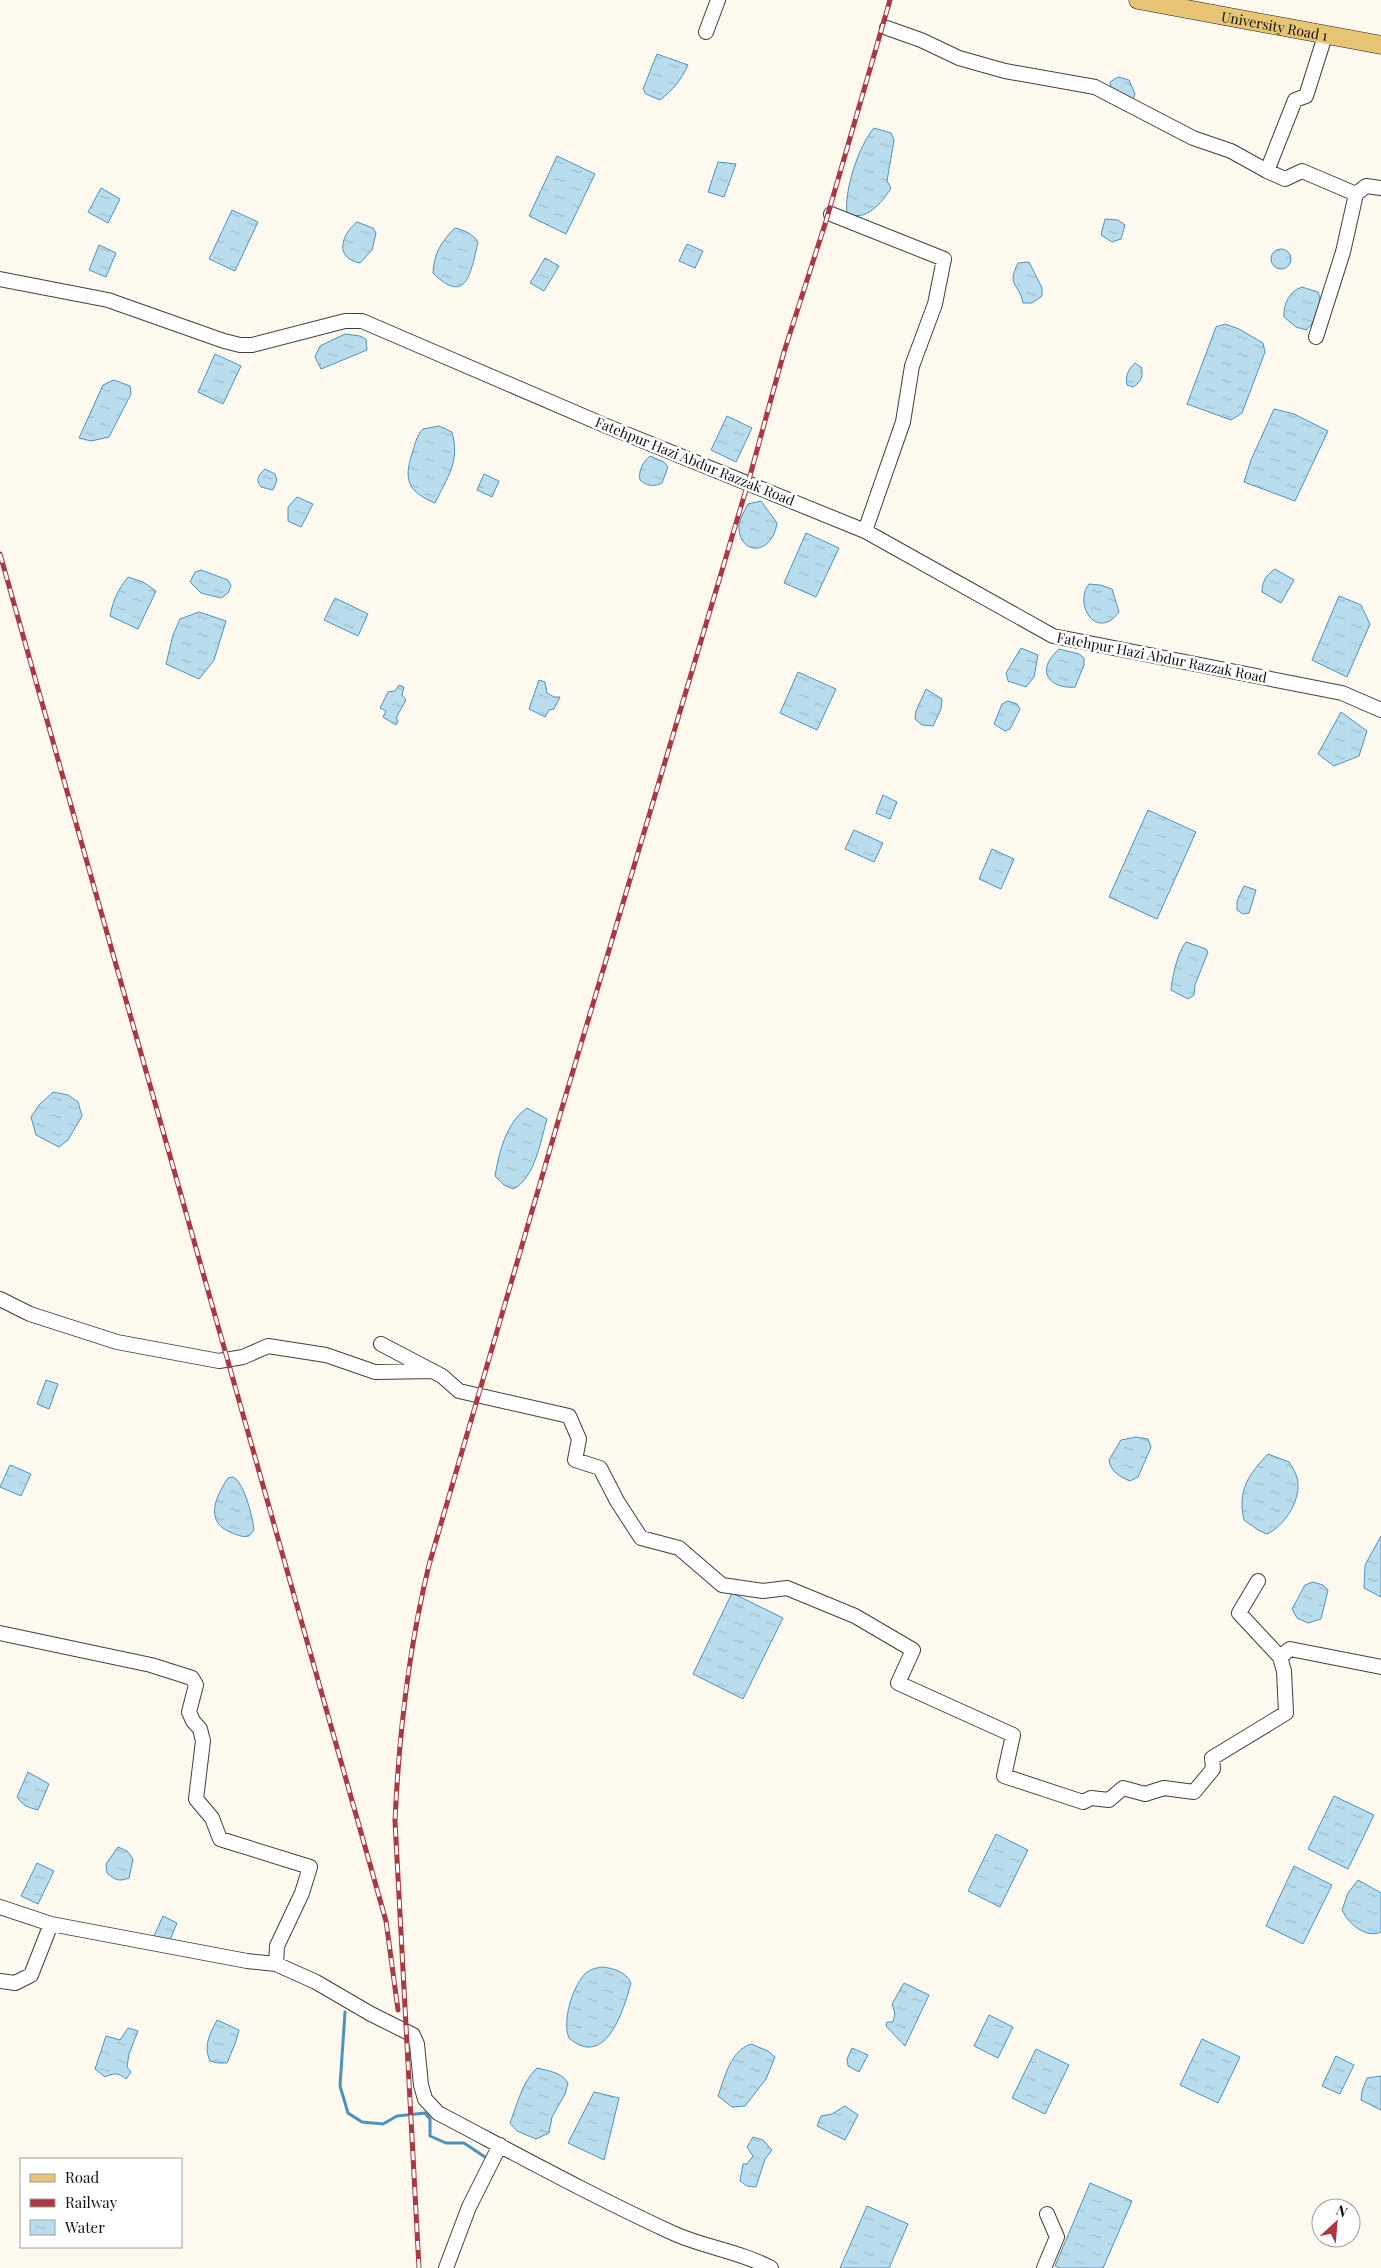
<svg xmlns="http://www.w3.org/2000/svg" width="1381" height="2268" viewBox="0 0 1381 2268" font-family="'Playfair Display',serif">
<defs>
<pattern id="water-ripples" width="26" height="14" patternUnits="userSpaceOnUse" patternTransform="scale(1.25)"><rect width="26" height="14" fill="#baddee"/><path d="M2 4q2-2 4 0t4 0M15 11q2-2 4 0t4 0" fill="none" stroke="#9fbccb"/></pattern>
</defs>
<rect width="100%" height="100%" fill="#fdf9ef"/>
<!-- water -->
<path fill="url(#water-ripples)" stroke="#4a94bc" d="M657,54L688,65C681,80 673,90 660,100L646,94L643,89Z
M1118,77L1129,80L1135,94L1133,100L1111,88L1110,82Z
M874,128L891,133L894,140L887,181L891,188C882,203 865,223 847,213C844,190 859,145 874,128Z
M557,156L595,174L566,234L529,216Z
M718,162L736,164L724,197L708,192Z
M101,188L120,199L108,223L88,212Z
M232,210L258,222L235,271L209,259Z
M1105,219L1118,220L1125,225L1121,239L1112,242L1101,235Z
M357,222L373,228L376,233L372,250L360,263C334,258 341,235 357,222Z
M455,228C464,230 473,234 478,242C471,271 467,307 433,273C434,253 441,242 455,228Z
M687,244L703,251L695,268L679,261Z
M99,245L116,253L106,277L89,270Z
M1271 259a10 10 0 1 1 20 0a10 10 0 1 1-20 0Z
M545,258L559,266L544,291L530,283Z
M1029,262L1042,288V296L1032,303H1023C1019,282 1006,287 1018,263Z
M1302,287L1318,292C1324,306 1317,320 1306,330L1296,327L1284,317C1283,305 1289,291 1302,287Z
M1225,324L1239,329L1263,343L1265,352L1242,413L1231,420L1187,404L1216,327Z
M345,334L360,336L366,339L367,350L321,369L315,357L320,346Z
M215,354L241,366L223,404L198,392Z
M1135,363L1141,367C1144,376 1141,382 1133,387L1127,385C1125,377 1128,369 1135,363Z
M114,380L130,386L131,394L109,437L91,441L79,438L103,385Z
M1274,409L1294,414L1328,431L1295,501L1244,482L1251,460Z
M727,416L752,428L736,462L711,450Z
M439,426L452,432C460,462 448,476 435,503C409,492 403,481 412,454C415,445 416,436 423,429Z
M650,456L664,462L668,467L662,483C654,487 647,486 640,480C638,471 643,462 650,456Z
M265,469L275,474L277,480L273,490L261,487C255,479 259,475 265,469Z
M484,474L499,481L492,497L477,490Z
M297,497L313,504L301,527L288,521V507Z
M761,501L777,523C772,557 738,555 739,526C739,520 745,510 748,504Z
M806,533L839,548L816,597L784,583Z
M1275,569L1294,580L1281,603L1262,592C1262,582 1266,575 1275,569Z
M201,570L228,580L231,586L228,593L221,598L201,593L190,582L195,572Z
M128,577L143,582L156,591L138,629L110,616C113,600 118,590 128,577Z
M1089,584L1100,585L1112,589L1119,612C1097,642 1073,604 1089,584Z
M1339,596L1361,605L1370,624L1347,677L1312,660Z
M335,598L368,614L358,636L324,620Z
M199,612L226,621L214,660L199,679L166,664L173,635L180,619Z
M1021,648L1038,655L1034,677L1026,687L1008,681L1006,673Z
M1059,649L1079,654L1084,658V665L1075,687C1060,689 1039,680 1049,661C1051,657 1056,652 1059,649Z
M798,672L836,689L817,730L780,713Z
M539,680L545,682L547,693L554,697H560L554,709L549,710L545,717L529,709Z
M399,685L404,687L402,695L406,700L396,718L398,721L396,725L383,717L386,711L380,708L388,692L395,691Z
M926,689L942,699L941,709L933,726L922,725L915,719L916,711Z
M1008,701L1017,704L1020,709L1010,729L1005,731L994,724L1002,704Z
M1341,712L1367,731L1359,756L1334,766L1318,754Z
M883,795L897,802L890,819L876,813Z
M1148,810L1196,832L1157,919L1109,897Z
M854,830L883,843L874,862L845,849Z
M992,849L1014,859L1001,889L979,879Z
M1244,886L1256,890L1249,913L1243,914L1237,910V901Z
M1186,942L1206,949L1208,952L1195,985L1194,995L1188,999L1171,990C1172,977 1178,951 1186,942Z
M53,1092L68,1095L78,1102L82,1116L68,1140L59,1147L36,1135L31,1117L39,1105Z
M527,1108L547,1119C541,1139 535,1179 513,1189L504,1185L495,1176C499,1152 506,1123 527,1108Z
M46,1380L58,1384L49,1409L37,1404Z
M1136,1437L1148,1439L1151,1447L1138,1477L1130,1481C1120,1477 1110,1471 1109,1460L1121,1440Z
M1268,1454L1289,1462C1293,1468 1298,1476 1298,1484C1299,1503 1284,1526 1267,1534L1258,1530L1244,1520C1237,1490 1249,1474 1268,1454Z
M10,1465L31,1474L21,1496L0,1487Z
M233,1477C244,1482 253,1518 254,1530L249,1536C242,1538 236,1534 230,1532C204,1521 216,1496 228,1478Z
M1381,1536V1597L1364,1588L1365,1565Z
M1313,1582L1323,1585L1328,1590L1321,1619L1308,1623L1297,1618L1292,1609L1305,1585Z
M732,1593L783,1618L743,1699L693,1674Z
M28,1772L49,1784L38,1810C29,1808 22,1805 17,1797Z
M1334,1796L1374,1815L1348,1869L1308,1849Z
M996,1834L1028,1850L1000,1907L968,1891Z
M118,1847L127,1851L133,1859L129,1878C119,1882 115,1880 107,1873L106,1864Z
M37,1863L54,1871L38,1904L21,1896Z
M1294,1866L1332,1885L1303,1944L1266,1926Z
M1358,1880L1381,1893V1932C1365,1939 1348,1923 1342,1910L1348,1893Z
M163,1916L177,1923L170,1940H155L154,1936Z
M602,1967C613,1968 626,1972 631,1983C624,2009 606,2070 569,2038C562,2022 572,1988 584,1975C588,1970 595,1968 602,1967Z
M904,1983L929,1995L905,2046L886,2026L887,2022H893L895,2013L892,2004Z
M989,2015L1013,2027L998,2058L974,2046Z
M217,2020L239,2030L235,2044L227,2063H218L210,2061C203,2045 210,2034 217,2020Z
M128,2028L138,2031L129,2054L127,2067L131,2072L126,2079C118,2072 114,2073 105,2077L95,2069L106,2036L120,2040Z
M1202,2039L1240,2057L1218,2103L1180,2085Z
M751,2044L768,2051L775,2057L766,2079L745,2106L732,2107L718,2096C725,2077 730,2051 751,2044Z
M852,2048L868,2055L859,2072L848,2066L847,2059Z
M1036,2049L1069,2065L1045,2114L1012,2098Z
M1336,2056L1354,2065L1340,2094L1322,2086Z
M537,2068C549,2071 561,2072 568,2083L565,2094L552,2117L549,2133L536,2139L517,2131L510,2123C517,2105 522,2082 537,2068Z
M1381,2076V2110L1361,2100L1362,2091L1367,2078Z
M594,2092L619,2098L604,2160L568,2143Z
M845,2106L858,2115L845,2140L817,2126L821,2116L832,2114Z
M753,2137L763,2140L772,2150L765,2159L756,2187L747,2186L740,2181L743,2164H747L753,2156L747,2147Z
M1090,2183L1132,2201L1103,2268H1060L1055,2266Z
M867,2206L908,2224L889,2268H840Z"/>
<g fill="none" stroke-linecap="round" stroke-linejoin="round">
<!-- stream -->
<path stroke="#4a94bc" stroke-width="3" d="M345,2012L340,2086L348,2113L362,2122L383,2124L397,2116L425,2113L430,2119V2136L446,2143H464L488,2159"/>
<!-- minor casing -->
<g stroke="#404040" stroke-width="16">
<path id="minor" d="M887,28L921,40L959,58L1005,71L1095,87L1193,138L1231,151L1267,171
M706,32L718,0
M1356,194L1366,186L1381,188
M831,214L944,259L935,304L912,366L903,422L865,531
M0,279L108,300L224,341L240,345H252L345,321H362L604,425L865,531L1053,636L1342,693L1381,710
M1316,337L1343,252L1356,194L1302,171L1285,179L1267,171L1295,100L1306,96L1325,36
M0,1299L30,1314L117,1342L219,1361L243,1357L268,1346L326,1355L375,1372L433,1371
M381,1344L442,1376L459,1391L569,1416L579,1439L575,1460L600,1468L617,1501L641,1538L679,1548L722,1585L763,1591L787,1588L855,1616L913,1650L898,1683L1013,1735L1004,1776L1083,1802L1091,1798L1109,1800L1123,1788L1145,1794L1164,1788L1194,1792L1213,1769L1212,1758L1286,1713L1284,1671L1280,1657L1239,1613L1258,1581
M0,1633L151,1665L192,1678L196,1685L189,1712L193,1721L200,1729L203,1741L196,1799L212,1818L220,1839L310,1867L302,1893L277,1946L276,1964
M1280,1657L1290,1649L1381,1667
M0,1907L51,1924
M0,1981L15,1983L31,1975L51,1924L247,1961L276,1964L316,1982L371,2014L413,2035L417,2044L421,2085L425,2099L438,2113C516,2154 594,2197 675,2234C707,2248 739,2251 771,2268
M446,2268L469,2207L500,2145
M1044,2268L1057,2237L1047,2214"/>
</g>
<!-- major casing -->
<g stroke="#1e1e1e" stroke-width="19">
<g id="major">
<path id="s1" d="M1138,0L1381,45"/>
</g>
</g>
<!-- minor -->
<use href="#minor" stroke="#fff" stroke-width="14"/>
<!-- major -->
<use href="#major" stroke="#e7c575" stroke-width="18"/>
<!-- rail casing -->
<g stroke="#ab3742" stroke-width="5">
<path id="rail" d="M0,554L386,1921L398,2010
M419,2268L395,1821C399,1733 408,1651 429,1565L562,1108L748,483L784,352L826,221L890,0"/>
</g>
<!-- rail -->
<use href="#rail" stroke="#fff" stroke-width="3" stroke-dasharray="9" stroke-linecap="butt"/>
</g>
<g text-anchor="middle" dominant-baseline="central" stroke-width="5" stroke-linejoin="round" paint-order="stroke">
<!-- street labels -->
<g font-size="14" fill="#0d0d0d" stroke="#fff">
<text stroke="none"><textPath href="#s1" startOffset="139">University Road 1</textPath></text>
<text transform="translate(695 461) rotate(22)">Fatehpur Hazi Abdur Razzak Road</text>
<text transform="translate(1162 657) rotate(11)">Fatehpur Hazi Abdur Razzak Road</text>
</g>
</g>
<!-- legend -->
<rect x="20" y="2158" width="162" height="90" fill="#ffffff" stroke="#9e9e9e"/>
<rect x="30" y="2174" width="25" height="8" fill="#e7c575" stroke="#9e9e9e"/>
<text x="65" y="2183" font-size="15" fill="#0d0d0d">Road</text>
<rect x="30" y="2199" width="25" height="8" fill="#ab3742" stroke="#9e9e9e"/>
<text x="65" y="2208" font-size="15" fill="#0d0d0d">Railway</text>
<rect x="30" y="2220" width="25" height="15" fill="url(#water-ripples)" stroke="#9e9e9e"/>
<text x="65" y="2233" font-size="15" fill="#0d0d0d">Water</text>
<!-- north arrow -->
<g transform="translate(1336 2223) rotate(26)"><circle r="24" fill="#ffffff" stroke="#9e9e9e"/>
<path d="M0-4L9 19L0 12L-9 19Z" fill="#ab3742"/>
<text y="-8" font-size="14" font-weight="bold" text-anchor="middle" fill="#0d0d0d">N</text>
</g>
</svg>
